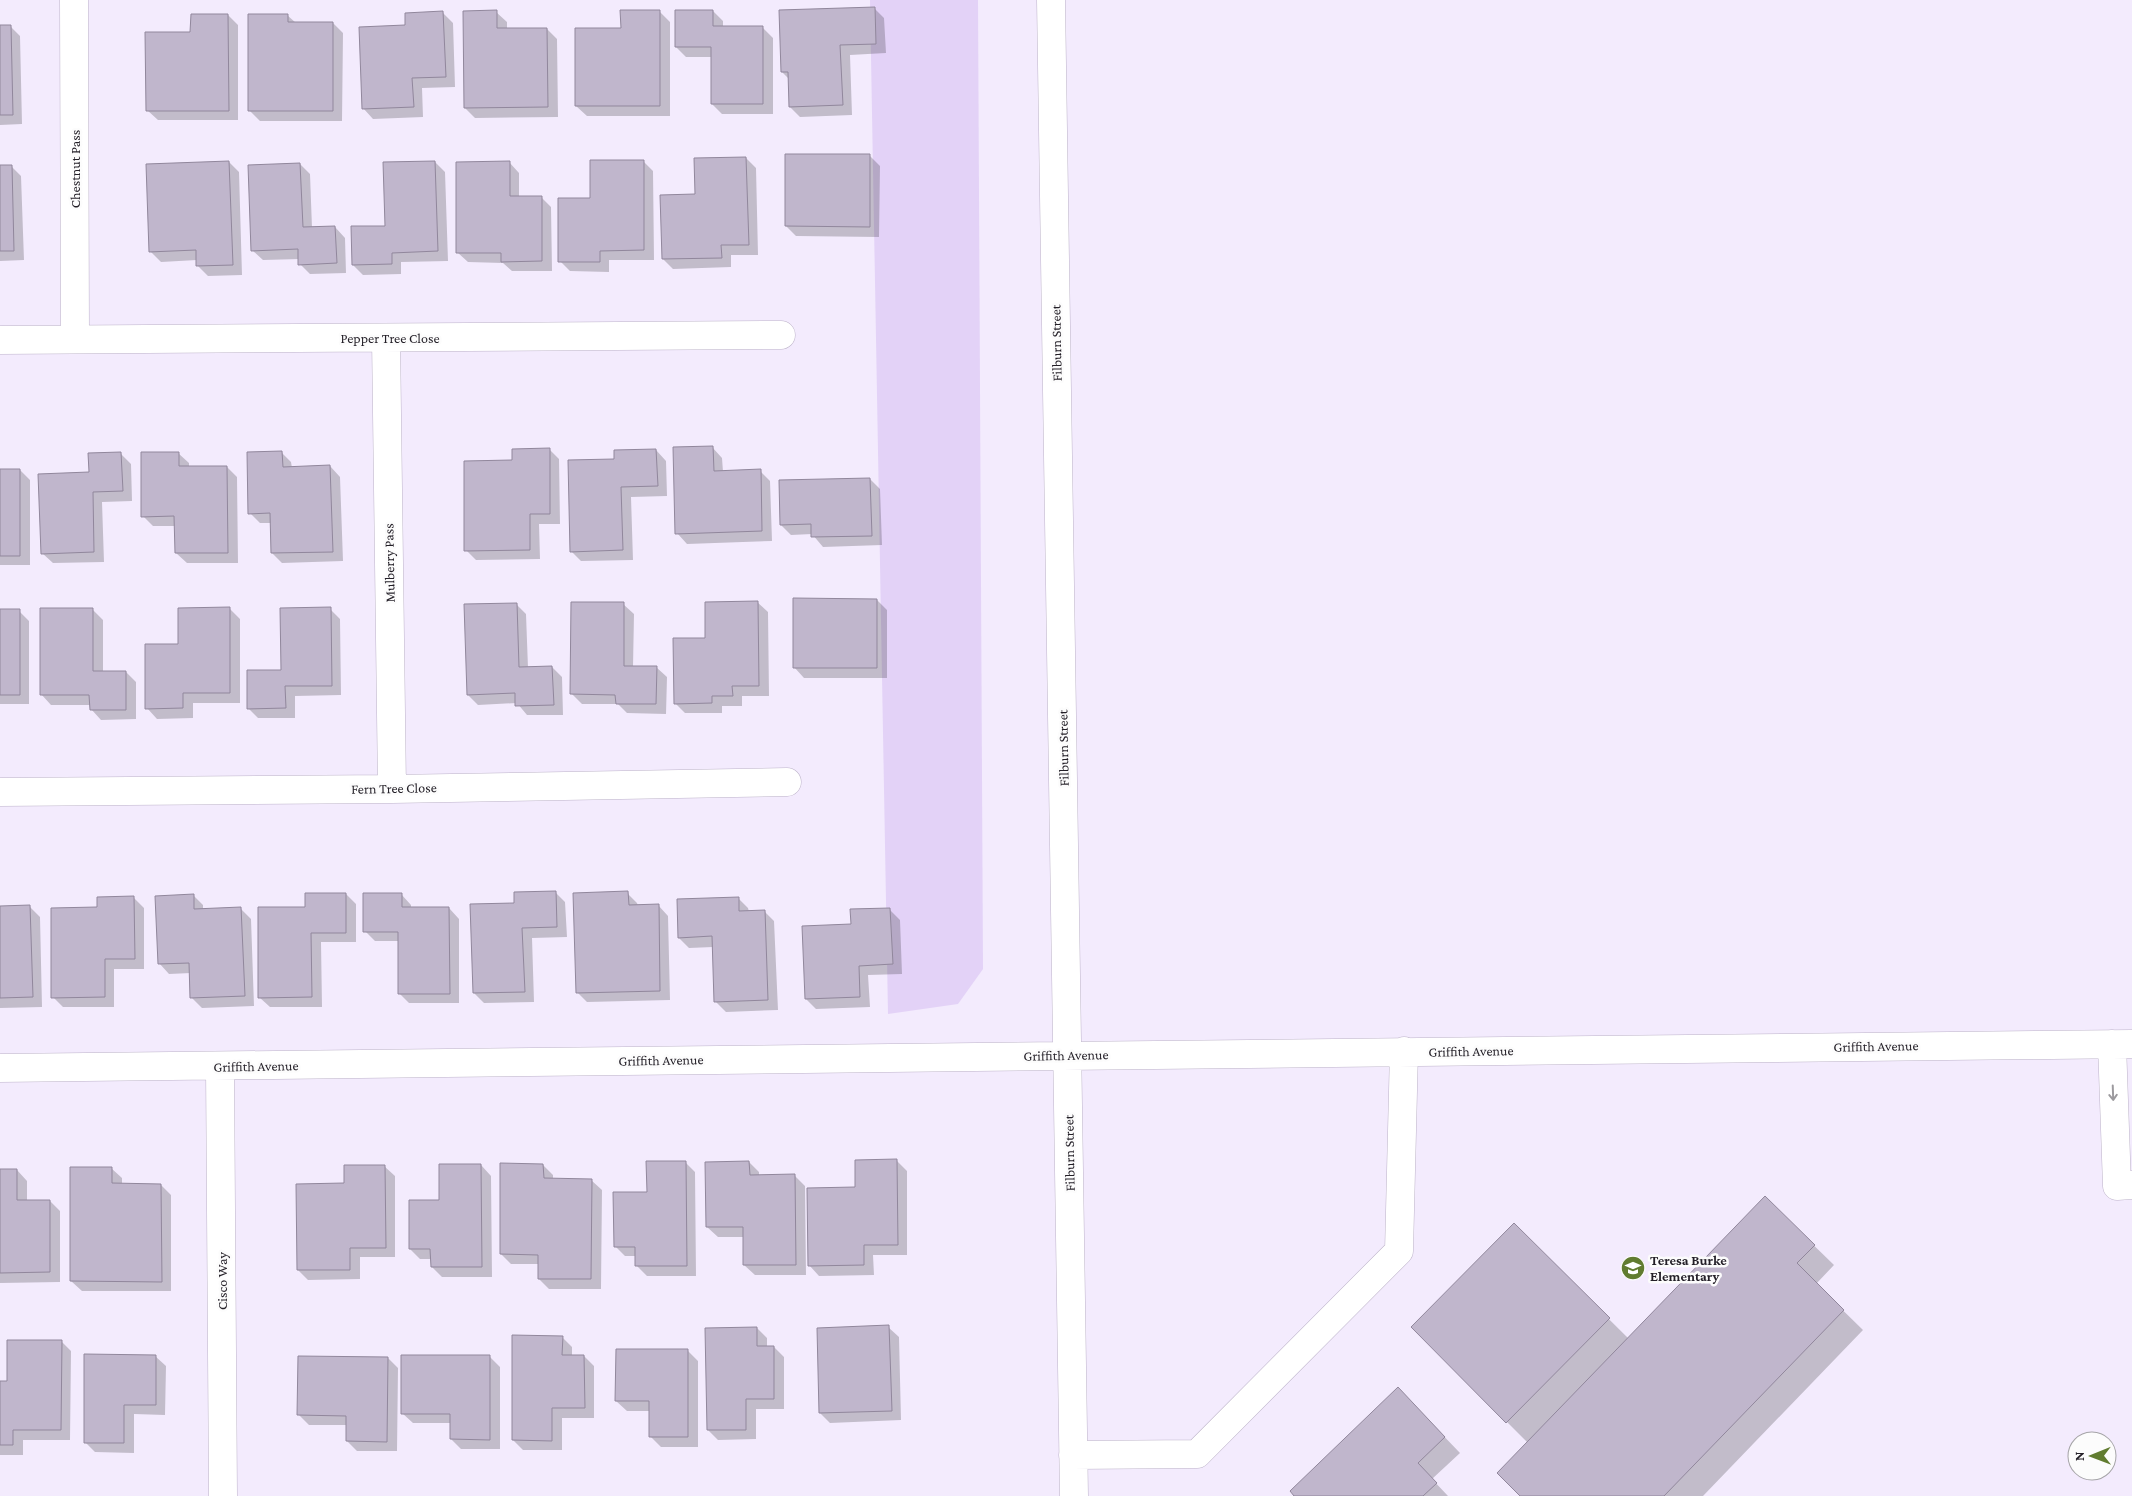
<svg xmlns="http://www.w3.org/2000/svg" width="2132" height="1496" viewBox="0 0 2132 1496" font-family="'Crimson Pro',serif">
<rect width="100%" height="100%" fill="#f3ebfd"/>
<!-- green -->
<path fill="#e3d2f7" d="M870,0H978L983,969L958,1004L888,1014Z"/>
<!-- shadow -->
<path fill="#0003" d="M874,8L884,18L886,53L850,55L852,115L800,117L790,107L789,79L782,72Z
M659,11L670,22V116H587L576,106L622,29Z
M713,11L723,21V27H762L773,38V114H722L712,104V57H686L676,47Z
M496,12L507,22V29H547L557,39L558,117L475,118L465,108Z
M443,13L453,23L455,87L422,88L423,117L373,119L363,108L406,27Z
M228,15L238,25V120H158L147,110L192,33Z
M287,15L296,23H333L343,33L342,121H260L249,110Z
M0,26H10L20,36L22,124L0,125Z
M870,156L880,166L879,237L796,236L786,226Z
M746,158L756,168L758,255H731V267L673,269L663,259L696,195Z
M643,161L653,171L654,260H609V272L570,271L560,261L592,199Z
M229,162L239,172L242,275L208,276L198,266L197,260L161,262L150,251Z
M435,162L445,172L448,261L401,262V274L363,275L353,265L386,227Z
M509,162L519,173V197H541L551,207L552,271H512L503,263L468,262L457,252Z
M300,164L310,174L312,228L335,227L345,238L346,273L310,274L300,264V259L263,260L252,250Z
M0,166H11L21,176L24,260L0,261Z
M712,447L722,458L723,472L760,471L770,481L772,541L687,544L677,533Z
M549,449L559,459L560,524H539L540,559L476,560L466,550L513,461Z
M656,450L666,461L667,496L631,497L633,560L581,561L571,551L615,460Z
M281,452L291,462L292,468L330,466L340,477L343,561L282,563L272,553L271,523H260L250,513Z
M178,453L189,463V467H227L237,477L238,563H187L176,553V526H153L143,516Z
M121,454L131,464L132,501L102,502L104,562L53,563L42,553Z
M0,470H20L30,480V565H0Z
M870,479L880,489L882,545L823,547L812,534L791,535L781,525Z
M877,600L887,610V678H804L794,667Z
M757,602L768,612L769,696H742V706H722V713H685L675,703Z
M516,604L526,614L528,668L552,667L562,677L563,715H527L517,703L478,705L468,695Z
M623,604L634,614L633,667H656L667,677L666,714L627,713L618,704H582L572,694Z
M229,608L240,619V703H193V718L157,719L147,708L179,645Z
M330,609L340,619L341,695L295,696V718H258L248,708L282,671Z
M0,610L19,611L29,621V704H0Z
M93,610L103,620V672H126L136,682V719L101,720L91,709V705H51L41,694Z
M555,892L565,902L567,937L532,938L534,1002L484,1003L474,993L515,904Z
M627,893L637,903L638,906L658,905L668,916L670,1000L587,1002L577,992Z
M346,894L356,904V942H321L322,1007H270L259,997L306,908Z
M401,894L411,905V908H449L459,919V1003H409L399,993V941H375L365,931Z
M193,895L203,905V910L241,909L251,919L254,1006L202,1008L192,998L191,973L169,974L159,963Z
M134,898L144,908V969H114V1007H63L53,997L99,908Z
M738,898L748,908L749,912L764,911L774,921L778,1010L726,1012L715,1001L713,947L689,948L679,938Z
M0,907H30L40,917L42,1007L0,1008Z
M890,910L900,920L902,974L868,975L870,1007L816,1009L806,999L853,925Z
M897,1161L907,1171V1255H873L874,1275L819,1276L809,1265L856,1188Z
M685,1162L695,1172L696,1276H647L637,1266V1256H625L615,1246L648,1194Z
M749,1162L759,1172V1176H795L805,1186L806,1275H755L744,1265V1237H718L707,1227Z
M481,1165L491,1176L492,1277H442L432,1267V1259H420L410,1249L440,1201Z
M543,1165L553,1175V1180H591L602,1190L601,1289H549L539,1279V1264H511L501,1254Z
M384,1166L395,1176V1257H360V1279L308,1280L298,1270L345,1185Z
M111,1168L122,1178V1185H161L171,1195V1291H82L71,1281Z
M0,1170H17L27,1181V1201H50L60,1211V1282L0,1283Z
M1765,1198L1834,1265L1816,1284L1863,1330L1703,1496H1521L1528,1443L1412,1327L1514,1225L1629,1339Z
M888,1327L899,1337L901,1420L830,1423L820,1413Z
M757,1328L767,1338V1347H774L784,1357V1409H756V1439L718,1440L708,1430Z
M562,1337L572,1347V1356H584L594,1366V1418H562V1450H523L513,1440Z
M61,1341L71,1351L70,1440H23V1455H0V1382H8Z
M688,1351L698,1361V1447H661L650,1436V1411H627L616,1401Z
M155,1356L166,1366L165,1415L134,1414V1453L95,1452L85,1442Z
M490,1357L500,1367V1449H461L451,1439V1423H413L402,1413Z
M388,1358L398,1368L397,1451H357L347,1441V1425H309L299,1415Z
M1413,1404L1460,1453L1432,1479L1448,1496H1296Z"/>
<!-- building -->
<path fill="#c0b6cc" stroke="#91879c" d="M875,7L876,44L840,45L843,105L789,107L788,72H781L779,10Z
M497,10V28H547L548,107L464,108L463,11Z
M620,10H660V106H575V28H621Z
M675,10H713V26H763V104H711V47H675Z
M443,11L446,77L412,78L414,107L362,109L359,27L405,25V13Z
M191,14H228L229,111H146L145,32H190Z
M248,14H288V22H333V111H248Z
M0,25H11L13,115H0Z
M785,154H870V227L785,226Z
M746,157L749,245H721L722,258L662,259L660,195L695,194L694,158Z
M590,160H644V250L600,251V262H558V198H590Z
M229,161L233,265L196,266V250L149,252L146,164Z
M435,161L438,251L392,253V264L352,265L351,226H385L383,162Z
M510,161V196H542V261L501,262V253H456V162Z
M300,163L303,227L335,226L337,263L298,265V249L251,251L248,165Z
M0,165H12L14,251H0Z
M713,446L714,471L761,469L762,531L675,534L673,447Z
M550,448V514H530V550L464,551V461L512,460V449Z
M656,449L658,486L621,487L623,550L570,552L568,460L614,459V450Z
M282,451L283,467L330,465L333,552L271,553L270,513L248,514L247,452Z
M121,452L123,491L93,492L94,552L41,554L38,474L89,472L88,453Z
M141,452H179V466H227L228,553H175L174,516L141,517Z
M0,469H20V556H0Z
M870,478L872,536L811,537V524L780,525L779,480Z
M793,598L877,599V668H793Z
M758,601L759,686H732L733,696H712V703L674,704L673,638H705V602Z
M571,602H624V666H657L656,704H616L615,695L570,694Z
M517,603L519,667L552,666L554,705L515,706V693L467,695L464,604Z
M230,607V693H183V708L145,709V644H178V608Z
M331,607L332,686H285L286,708L247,709V670H281L280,608Z
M40,608H93V671H126V710H90L89,695H40Z
M0,609H20V695H0Z
M556,891L557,927L522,928L525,992L473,993L470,904L514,903V892Z
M628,891L629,905L659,904L660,991L576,993L573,893Z
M305,893H346V933H311L312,997L258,998V907H305Z
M363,893H402V907H449L450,994H398V932H363Z
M194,894V909L241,907L245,996L190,998L189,963L158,964L155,896Z
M134,896L135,959H105V997L51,998V908L97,907V897Z
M739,897V911L765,910L768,1000L714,1002L712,936L678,938L677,899Z
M30,905L33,997L0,998V906Z
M890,908L893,964L859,966L860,997L805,999L802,926L851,924L850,909Z
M897,1159L898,1245H864V1265L808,1266L807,1188L855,1187V1160Z
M646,1161H686L687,1266H635V1247H614L613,1192H647Z
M749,1161L750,1175L795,1174L796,1265H743V1227H706L705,1162Z
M500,1163L543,1164L544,1178L592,1179L591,1279H538V1255L500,1254Z
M439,1164H481L482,1267H431L430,1249H409V1200H439Z
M344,1165H385L386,1248H350V1270H297L296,1184L344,1183Z
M70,1167H112V1183L161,1184L162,1282L70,1281Z
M0,1169H17V1200H50V1272L0,1273Z
M1765,1196L1815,1245L1797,1263L1844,1310L1664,1496H1520L1497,1473Z
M1514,1223L1610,1318L1506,1423L1411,1327Z
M889,1325L892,1411L819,1413L817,1328Z
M757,1327V1346H774V1399H746V1430H707L705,1328Z
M512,1335L563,1336L562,1355H584L585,1408H552V1441L512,1440Z
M7,1340H62L61,1430H13V1445H0V1381H7Z
M616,1349H688V1437H649V1401H615Z
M84,1354L156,1355V1405H124V1443H84Z
M401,1355H490V1440L450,1439V1414H401Z
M298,1356L388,1357L387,1442L346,1441V1416L297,1415Z
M1398,1387L1445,1437L1418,1463L1437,1483L1423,1496H1294L1290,1491Z"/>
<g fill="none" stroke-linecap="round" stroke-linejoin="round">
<!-- minor casing -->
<g stroke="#bdb3c9" stroke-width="29">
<path id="minor" d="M74,0L75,339
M1051,0L1074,1496
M386,338L392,789
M0,340L781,335
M0,792L392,789L787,782
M2112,1044L2117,1186L2132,1185
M220,1067L223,1496
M0,1068L2132,1044
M1073,1455L1197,1454L1399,1251L1404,1051"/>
</g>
<!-- minor -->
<use href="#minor" stroke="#fff" stroke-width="28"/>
</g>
<!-- one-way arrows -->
<defs><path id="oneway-shaft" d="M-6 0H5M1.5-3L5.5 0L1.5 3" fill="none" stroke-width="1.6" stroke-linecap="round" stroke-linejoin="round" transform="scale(1.25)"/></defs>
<use stroke="#9c9a9e" href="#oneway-shaft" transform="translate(2113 1093) rotate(88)"/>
<!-- icons -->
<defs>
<g id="school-disc" transform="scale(1.25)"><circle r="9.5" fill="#617c30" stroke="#fcfcfc"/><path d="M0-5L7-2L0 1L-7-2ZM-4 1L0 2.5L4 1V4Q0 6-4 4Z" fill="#fff"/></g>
</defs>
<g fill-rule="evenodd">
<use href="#school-disc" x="1633" y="1268"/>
</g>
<g text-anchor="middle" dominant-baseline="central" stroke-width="5" stroke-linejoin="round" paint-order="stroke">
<!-- street labels -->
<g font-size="14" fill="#231f27" stroke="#fcfcfc">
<text transform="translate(75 169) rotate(-90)">Chestnut Pass</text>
<text x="390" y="338">Pepper Tree Close</text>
<text transform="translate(1056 343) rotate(-91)">Filburn Street</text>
<text transform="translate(389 563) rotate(-91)">Mulberry Pass</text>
<text transform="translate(1063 748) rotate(-91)">Filburn Street</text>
<text transform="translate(394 788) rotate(-1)">Fern Tree Close</text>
<text transform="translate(1876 1046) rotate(-1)">Griffith Avenue</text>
<text transform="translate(1471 1051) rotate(-1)">Griffith Avenue</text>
<text transform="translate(1066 1055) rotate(-1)">Griffith Avenue</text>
<text transform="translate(661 1060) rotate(-1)">Griffith Avenue</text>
<text transform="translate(256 1066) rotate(-1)">Griffith Avenue</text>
<text transform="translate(1069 1153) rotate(-91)">Filburn Street</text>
<text transform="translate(222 1281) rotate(-90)">Cisco Way</text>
</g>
<!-- poi labels -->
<g font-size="14" font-weight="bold" fill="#231f27" stroke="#fcfcfc" text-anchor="start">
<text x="1650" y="1260">Teresa Burke<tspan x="1650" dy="16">Elementary</tspan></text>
</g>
</g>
<!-- north arrow -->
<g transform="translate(2092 1456) rotate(269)"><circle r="24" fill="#fcfcfc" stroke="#a5a4a7"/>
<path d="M0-4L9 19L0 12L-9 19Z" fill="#617c30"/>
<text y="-8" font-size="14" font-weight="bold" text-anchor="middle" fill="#231f27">N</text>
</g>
</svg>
